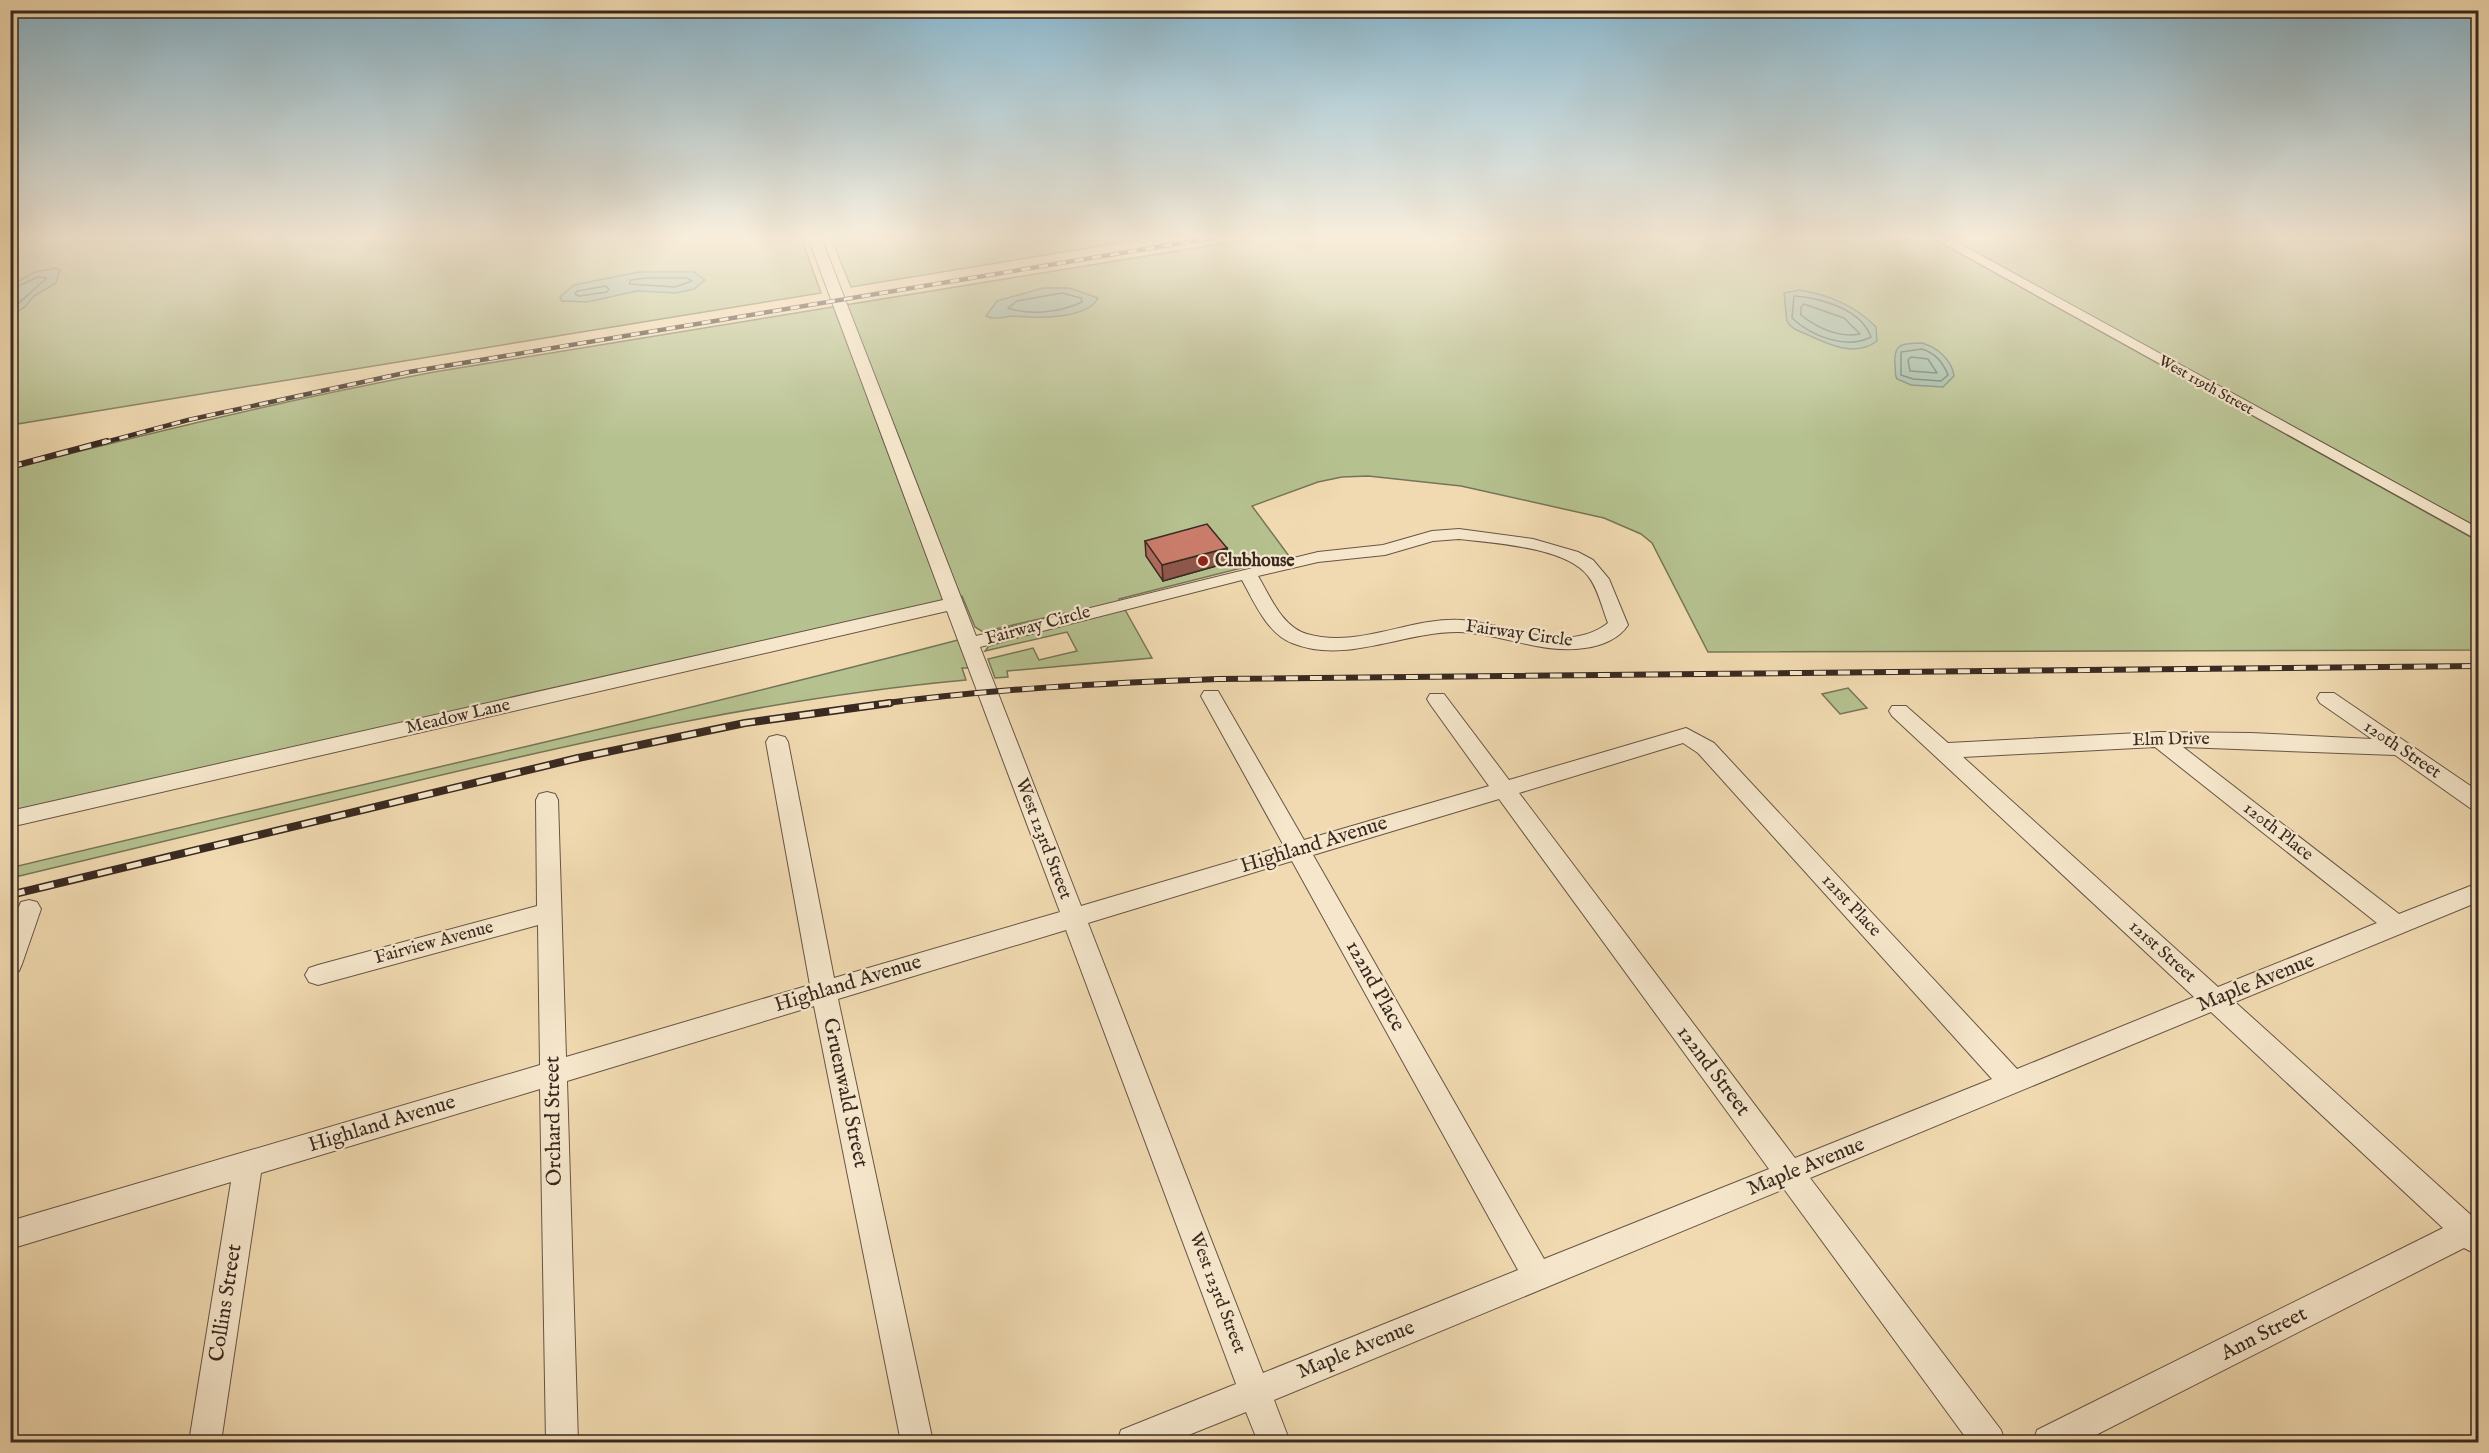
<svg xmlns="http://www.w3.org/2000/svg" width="2489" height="1453" viewBox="0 0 2489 1453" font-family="'IM FELL English',serif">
<rect width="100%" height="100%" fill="#f1dab1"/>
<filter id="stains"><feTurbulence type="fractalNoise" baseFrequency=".00333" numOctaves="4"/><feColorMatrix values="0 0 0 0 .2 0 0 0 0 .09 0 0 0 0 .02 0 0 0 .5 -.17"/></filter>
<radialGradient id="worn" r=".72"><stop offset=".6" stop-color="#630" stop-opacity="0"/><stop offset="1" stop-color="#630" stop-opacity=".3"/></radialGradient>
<!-- green -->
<path fill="#b5c18f" stroke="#777558" stroke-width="1.5" d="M11,235H800L821,293L11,425Z
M830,235H1167L851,287Z
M1275,235H1927L2478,541V650L1708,652L1652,543L1641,534L1604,518L1461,486L1368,476L1342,477L1318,482L1252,506L1289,556L1119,599L1152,658L1007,671L1008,677L995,678L988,659L1033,648L1039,660L1077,651L1067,632L985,651L989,646L1070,623L1065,613L983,632L975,627L962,596L11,813V469C151,432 291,399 434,372Z
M1941,235H2478V528Z
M958,640L969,668H962L966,680C780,697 598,738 416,781C281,814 146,846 11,878L10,868C326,792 644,722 958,640Z
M1848,688L1867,708L1840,714L1822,694Z"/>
<!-- water -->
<path fill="#9bbba8" stroke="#748172" stroke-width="1.5" d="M56,268L60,270L56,283L34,296L25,307L11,316V285L35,272Z
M639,272H694L705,280L694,289L676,293L637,291L587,302L562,301L560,297L574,285Z
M1043,288H1069L1098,298C1087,320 1035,318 1014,316C1003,316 997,321 986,316L997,301Z
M1799,290C1827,294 1856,306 1876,327L1877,341C1855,358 1827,344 1806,334C1799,331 1790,328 1787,321C1786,317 1785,298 1784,293Z
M1922,343C1937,347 1952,360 1954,376L1943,387L1911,385L1897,379C1894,374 1896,371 1895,365C1893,343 1903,343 1922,343Z"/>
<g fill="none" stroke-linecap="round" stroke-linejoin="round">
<!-- shore -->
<path stroke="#6a7264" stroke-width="1.5" d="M646,278H687L692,281L675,287L629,284L631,280Z
M606,286L609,289L607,292L579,296L575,294L577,291Z
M10,290L38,277L47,278C34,288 24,301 10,309
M1062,293L1081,298L1082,302C1061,312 1030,316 1008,308L1017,301Z
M1794,296C1821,298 1861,309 1871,337C1846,350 1811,336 1792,318Z
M1804,304L1844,318L1860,334C1839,338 1817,328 1801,315V307Z
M1922,349C1935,353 1943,362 1948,375L1941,381L1913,379L1901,375V352Z
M1911,357L1928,359L1937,373L1910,371L1908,360Z"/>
<!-- minor casing -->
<g stroke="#675545" stroke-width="2">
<path id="minor" d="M807,235H820L976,636L1318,552L1383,545L1432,531L1459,529L1533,539L1578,552L1593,560L1609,579L1628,625C1619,639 1601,646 1585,648C1541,655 1501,633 1459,632C1404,631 1346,665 1292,643C1267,633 1254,602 1242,580L980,647L1081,906L1284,846L1201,696L1204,691H1218L1304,840L1489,786L1430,704L1427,699L1430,694H1444L1509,780L1686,728L1714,743L2017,1069L2194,997L1892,716L1889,711L1892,706H1906L1948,743L2159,732L2251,733L2372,739L2320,703L2317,698L2320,693H2334L2478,791V810L2470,808L2395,755L2183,747L2399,914L2478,883V902L2235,1002L2471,1215L2478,1212V1255L2464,1248L2082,1442H2033L2037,1430L2443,1228L2211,1012L1810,1178L2001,1430L2005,1442H1969L1784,1189L1274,1400L1290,1442H1258L1246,1412L1171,1442H1117L1121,1430L1236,1384L1066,930L838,999L933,1442H901L814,1006L567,1081L578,1442H546L540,1089L261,1173L221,1442H189L231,1182L10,1249V1221L540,1065L538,925L318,985L309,982L305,975L309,968L318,965L537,906L536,800L539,794L547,792L555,794L558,800L566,1057L810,985L766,742L769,737L777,735L785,737L788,742L834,978L1060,912L947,611L10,827V811L943,600ZM1459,539C1493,543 1566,547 1588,576C1598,588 1602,608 1608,623C1566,656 1508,623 1461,620C1410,617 1358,649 1307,634C1282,627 1270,596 1258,576L1318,562L1385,555L1433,541ZM1683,743L1698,753L1992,1079L1795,1158L1519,793ZM2155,747L2377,923L2218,987L1963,757ZM1499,799L1769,1169L1544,1259L1313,855ZM1292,861L1518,1270L1263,1373L1088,923Z
M1928,235H1944L2478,528V540Z
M29,900L37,902L41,909L22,964L19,971L10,974V927L21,902Z"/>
</g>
<!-- minor -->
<use href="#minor" fill="#f6e7cc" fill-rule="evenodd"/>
<!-- rail-far2 casing -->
<g stroke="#392921" stroke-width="4.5">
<path id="rail-far2" d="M102,443L188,420L409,372L1229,235"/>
</g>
<!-- rail-far1 casing -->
<g stroke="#392921" stroke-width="6">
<path id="rail-far1" d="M10,467L107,441
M879,704C992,689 1104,683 1218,679L2478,666"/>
</g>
<!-- rail casing -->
<g stroke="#392921" stroke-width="8">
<path id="rail" d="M10,895L578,758L745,723L890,703"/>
</g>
<!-- rail-far2 -->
<use href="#rail-far2" stroke="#f6e7cc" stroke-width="3" stroke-dasharray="9" stroke-linecap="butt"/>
<!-- rail-far1 -->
<use href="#rail-far1" stroke="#f6e7cc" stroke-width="4" stroke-dasharray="12" stroke-linecap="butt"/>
<!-- rail -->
<use href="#rail" stroke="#f6e7cc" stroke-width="5" stroke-dasharray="15" stroke-linecap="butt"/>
</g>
<!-- wall -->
<path fill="#af6c5d" stroke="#392921" stroke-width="1.5" d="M1145,541L1227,548V563L1163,581L1146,556Z"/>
<!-- shaded-wall -->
<path fill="#8e584c" stroke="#392921" stroke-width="1.5" d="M244,235H258L246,238Z
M1227,548V563L1163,581L1162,565Z"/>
<!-- building -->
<path fill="#cb7d6c" stroke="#392921" stroke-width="1.5" d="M1207,524L1227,548L1162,565L1145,541Z"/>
<!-- sky -->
<linearGradient id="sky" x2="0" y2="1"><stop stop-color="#89b7ce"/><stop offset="0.54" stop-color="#f9eedc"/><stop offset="1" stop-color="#f9eedc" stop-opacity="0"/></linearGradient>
<rect width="2489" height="439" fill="url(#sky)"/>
<!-- markers -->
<circle fill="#8f2418" stroke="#f6e7cc" stroke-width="2" cx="1203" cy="561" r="6"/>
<g text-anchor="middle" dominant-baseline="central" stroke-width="4.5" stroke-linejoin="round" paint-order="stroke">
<!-- far-street labels -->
<g font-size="15" fill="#392921" stroke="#f6e7cc">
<text transform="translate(2206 385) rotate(29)">West 119th Street</text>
</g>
<!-- poi labels -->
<g font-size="18" font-weight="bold" fill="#392921" stroke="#f6e7cc" text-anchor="start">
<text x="1215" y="561">Clubhouse</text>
</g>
<!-- street labels -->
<g font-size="18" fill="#392921" stroke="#f6e7cc">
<text transform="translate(1038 626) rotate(-15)">Fairway Circle</text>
<text transform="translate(1519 634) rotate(8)">Fairway Circle</text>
<text transform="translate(458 717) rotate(-13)">Meadow Lane</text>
<text transform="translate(2171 740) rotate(-1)">Elm Drive</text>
<text transform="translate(2402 750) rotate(34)">120th Street</text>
<text transform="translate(2278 832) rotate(38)">120th Place</text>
<text transform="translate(1043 839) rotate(69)">West 123rd Street</text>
<text transform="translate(1851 906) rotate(47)">121st Place</text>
<text transform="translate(434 943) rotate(-15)">Fairview Avenue</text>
<text transform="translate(2162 952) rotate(42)">121st Street</text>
<text transform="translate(1217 1293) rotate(69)">West 123rd Street</text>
</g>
<!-- near-street labels -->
<g font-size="21" fill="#392921" stroke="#f6e7cc">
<text transform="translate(1314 845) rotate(-17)">Highland Avenue</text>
<text transform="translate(2256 983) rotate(-22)">Maple Avenue</text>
<text transform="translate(848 984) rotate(-17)">Highland Avenue</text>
<text transform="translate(1375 986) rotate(61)">122nd Place</text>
<text transform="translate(1713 1071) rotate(53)">122nd Street</text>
<text transform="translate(845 1093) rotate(78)">Gruenwald Street</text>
<text transform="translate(554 1121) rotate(-91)">Orchard Street</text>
<text transform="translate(382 1124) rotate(-17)">Highland Avenue</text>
<text transform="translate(1806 1167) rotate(-22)">Maple Avenue</text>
<text transform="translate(226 1303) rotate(-81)">Collins Street</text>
<text transform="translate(2264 1334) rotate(-27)">Ann Street</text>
<text transform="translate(1356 1350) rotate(-22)">Maple Avenue</text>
</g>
</g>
<!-- margin -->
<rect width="2489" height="1453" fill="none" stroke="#f1dab1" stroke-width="36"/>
<rect x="12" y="12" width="2465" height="1429" fill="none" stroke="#392921" stroke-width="3"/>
<rect x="18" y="18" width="2453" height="1417" fill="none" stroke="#392921" stroke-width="1.5"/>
<rect width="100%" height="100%" filter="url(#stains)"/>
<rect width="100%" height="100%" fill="url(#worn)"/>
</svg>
